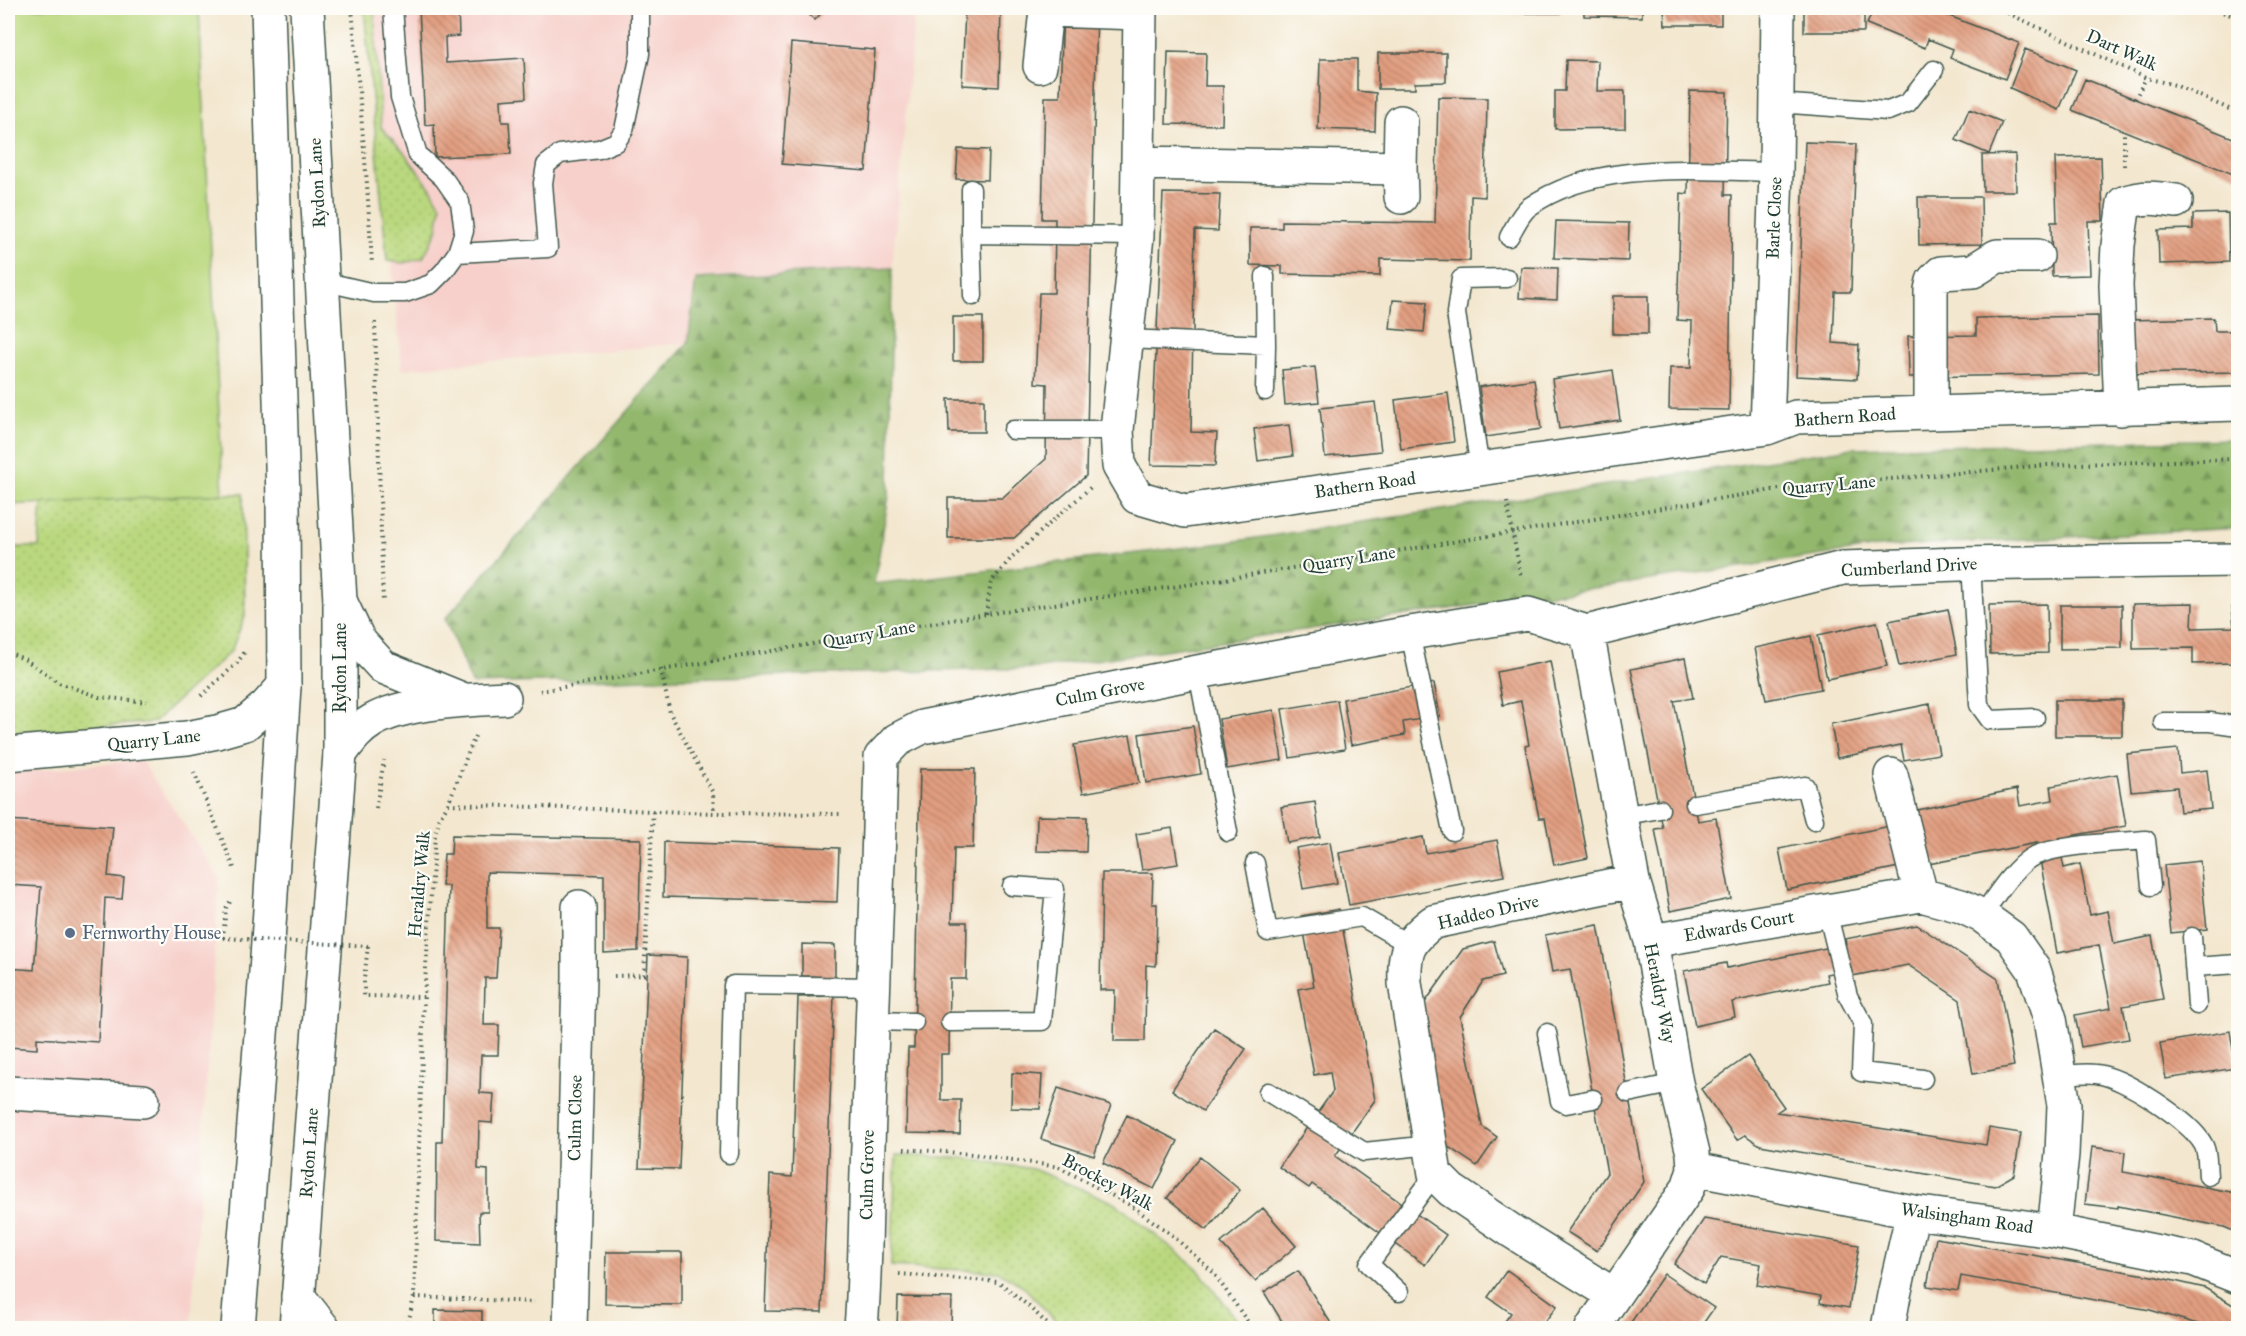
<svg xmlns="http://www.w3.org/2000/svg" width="2246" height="1336" viewBox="0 0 2246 1336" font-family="'IM FELL Great Primer',serif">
<defs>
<pattern id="grass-dots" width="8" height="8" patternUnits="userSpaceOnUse" patternTransform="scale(1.5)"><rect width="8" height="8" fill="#bad87e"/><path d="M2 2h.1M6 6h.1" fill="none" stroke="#9fba6e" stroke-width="1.8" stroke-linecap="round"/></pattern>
<pattern id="forest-firs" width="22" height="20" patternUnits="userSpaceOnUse" patternTransform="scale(1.5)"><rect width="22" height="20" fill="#93b86d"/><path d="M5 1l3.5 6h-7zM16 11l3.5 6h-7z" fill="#77975a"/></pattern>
<pattern id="building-back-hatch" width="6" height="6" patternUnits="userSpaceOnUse" patternTransform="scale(1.5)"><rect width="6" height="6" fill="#e29e80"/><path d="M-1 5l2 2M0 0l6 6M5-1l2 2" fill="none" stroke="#b7826a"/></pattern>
</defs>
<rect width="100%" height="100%" fill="#fdfcf7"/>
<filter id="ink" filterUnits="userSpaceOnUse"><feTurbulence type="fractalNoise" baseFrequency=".0167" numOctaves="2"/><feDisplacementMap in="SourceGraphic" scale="12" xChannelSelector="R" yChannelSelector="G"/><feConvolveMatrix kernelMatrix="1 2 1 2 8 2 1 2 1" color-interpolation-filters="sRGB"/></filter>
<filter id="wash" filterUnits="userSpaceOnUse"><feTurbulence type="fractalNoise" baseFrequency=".008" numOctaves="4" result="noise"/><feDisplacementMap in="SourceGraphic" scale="24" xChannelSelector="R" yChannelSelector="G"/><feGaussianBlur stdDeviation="1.35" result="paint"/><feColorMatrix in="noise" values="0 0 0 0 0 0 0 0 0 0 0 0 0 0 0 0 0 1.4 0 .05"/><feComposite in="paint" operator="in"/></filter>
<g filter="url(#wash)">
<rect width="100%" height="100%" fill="#f3e7cf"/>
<!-- built -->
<path fill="#f7d0cb" d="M367,8H915L892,268L696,279L688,343L402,369Z
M141,760L219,877L191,1328H8V773Z"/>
<!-- grass -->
<path fill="url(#grass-dots)" stroke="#6c8a59" stroke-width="1.5" d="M364,8H374L381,127L403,151L432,190L441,206L437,231L423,258L404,263L387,261Z
M223,494H243L245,616L231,651L154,722L8,734V547H39L42,503Z
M896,1155L962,1158L1033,1169L1115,1203L1197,1268L1243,1328H1062L1023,1286L999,1272L891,1266Z"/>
<!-- forest -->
<path fill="url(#forest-firs)" stroke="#597a50" stroke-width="1.5" d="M892,268L889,495L874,584L1223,543L1852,448L2238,439V528L1878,547L1040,668L472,684L445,619L688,343L696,279Z"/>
<!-- garden -->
<path fill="#bad87e" stroke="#6c8a59" stroke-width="1.5" d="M8,8H199L223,494L8,505Z"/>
<g id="blocks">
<!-- building -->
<path fill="url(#building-back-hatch)" d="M419,8H458L459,36L445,37L446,63L524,58L526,98L501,100L502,122H509L511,154L435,157L434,124L425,125Z
M801,8H826L815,20Z
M965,8H1001L999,87L962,85Z
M1063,8H1097L1086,476L1014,538H948V498H1002L1046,459L1047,384L1035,383L1039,293H1054L1055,219H1042L1045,97H1060Z
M1427,8H1474L1473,11L1427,9Z
M1501,8H1561L1560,13H1501Z
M1584,8H1642V17L1584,16Z
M1664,8H1721V25H1665Z
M1804,8H1864V32H1804Z
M1874,8H1941L1939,12L2019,43L2005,79L1950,58L1953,49L1928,39L1925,48L1867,24Z
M791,43L875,50L866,171L782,164Z
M2025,49L2076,70L2059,110L2010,88Z
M1168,52L1206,53L1205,86H1223L1222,125L1166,124Z
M1378,53H1446V82L1415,83V89H1378Z
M1320,59H1357V91L1376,93L1375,131L1318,129Z
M1566,60L1598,61L1597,91H1625V128L1555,129V91H1565Z
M2085,79L2238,140V176L2072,110Z
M1690,91L1727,92L1725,195H1732L1729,410L1669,409L1670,368H1691L1692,321L1677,320L1681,193L1688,194Z
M1438,97L1487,98L1485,197L1471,196L1470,261L1380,259V276L1282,274V266L1250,265V228H1282V221L1435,223Z
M1969,109L2002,122L1989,154L1956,140Z
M1805,142L1856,144L1851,292H1835L1833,343L1859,345L1857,379L1796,376Z
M958,149L989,150L988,180L956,179Z
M2015,154L2016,191H1983L1982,155Z
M2101,157L2103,221H2088L2090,275L2052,276L2051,222H2057L2055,158Z
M1163,193L1220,194L1218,231L1195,230L1191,432L1217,433L1215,466L1151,465Z
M1918,197H1981L1982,244L1919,245Z
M2228,213L2229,262L2159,264L2158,230L2193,229V214Z
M1556,221L1629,223L1628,261L1554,258Z
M1521,267L1558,268L1557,300L1519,298Z
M1613,296H1648V334H1613Z
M1393,300L1427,302L1424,332L1390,329Z
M2098,316L2099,374L1909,377L1908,336L1976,335V318Z
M953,317H983V361H953Z
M2214,318L2215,331H2238V372L2129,374L2128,320Z
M1315,367L1319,402L1285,405L1282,370Z
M1613,370L1620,420L1559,429L1552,379Z
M1534,379L1541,429L1486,437L1479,387Z
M1448,393L1454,442L1401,449L1395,400Z
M948,399H984V432H949Z
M1375,402L1381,451L1325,457L1320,408Z
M1289,425L1293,456L1258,461L1254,429Z
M2193,603L2192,628L2234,627L2232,607H2238V654H2234V663L2193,664V648L2133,649V604Z
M2047,604L2048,653L1990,654L1989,605Z
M2060,605H2122V648L2060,649Z
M1948,609L1957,654L1899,666L1889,621Z
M1877,622L1887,666L1827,679L1818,635Z
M1811,636L1821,689L1766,700L1755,648Z
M1685,658L1693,698L1674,701L1698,821L1716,818L1731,899L1670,911L1655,829L1663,828L1631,669Z
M1550,661L1588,858L1554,865L1545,818H1539L1525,746L1529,745L1521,701L1503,705L1497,672Z
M1434,683L1440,716L1403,722L1405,735L1351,745L1343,699Z
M1337,700L1345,749L1290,758L1282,709Z
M2055,700H2122V736H2055Z
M1930,704L1939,754L1904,760L1901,745L1837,758L1831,724Z
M1274,710L1282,760L1227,769L1219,719Z
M1193,726L1201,774L1146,783L1139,734Z
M1130,735L1139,783L1083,793L1074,745Z
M2178,749L2180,773L2207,770L2211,809L2180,812L2177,787L2131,791L2127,754Z
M920,769H975L973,848H954L952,922H967L966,979H950L949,1054H941V1100H961L960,1134L906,1133L908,1048H914Z
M2117,774L2126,826L2058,838L2064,868L2080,864L2090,915L2108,911L2114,944L2152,936L2163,999L2123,1006L2129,1039L2081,1047L2075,1015L2111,1008L2099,945L2057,953L2037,843L1923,865V862L1787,890L1779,849L1914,821L1912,811L2017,789L2020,806L2053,800L2051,786Z
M1315,802L1320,837L1287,843L1281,807Z
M1037,816L1087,817L1086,852L1036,851Z
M8,820L113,827L108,876L124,878L122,899L105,898L98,1042L37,1038V1049L8,1047V968L34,970L41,887L8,885Z
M1172,828L1178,864L1142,870L1136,834Z
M452,835L641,839L638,951L604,953V875L487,872V928H499L496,978H485L484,1025H499L498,1055H481L480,1093L494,1094L492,1123L479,1122L478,1169L488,1170V1212H479L480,1243L436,1241L437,1142H442L449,886H442L444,854H451Z
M1423,837L1426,853L1497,840L1504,876L1349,905L1339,853Z
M664,842L839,848L837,902L663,897Z
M1330,842L1337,883L1303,889L1296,848Z
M2200,861L2207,929L2171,933L2164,865Z
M1102,873H1153L1152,904H1157L1156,966L1146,965L1145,1041H1114L1115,990H1100Z
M1339,909L1375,1100L1335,1156L1446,1235L1425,1265L1312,1184L1309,1188L1279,1167L1333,1091L1330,1072L1314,1075L1298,989L1314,986L1301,916Z
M1598,925L1644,1182L1597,1251L1567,1232L1607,1173L1570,969L1552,972L1545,935Z
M1917,925L1998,979L2014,1066L1973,1074L1960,1000L1908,965L1852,976L1851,969L1826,974L1828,982L1732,1002L1735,1017L1695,1026L1684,971L1726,963L1727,968L1846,944L1845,939Z
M1494,941L1503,976L1483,981L1460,1017L1482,1126L1497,1137L1477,1166L1444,1144L1421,1008L1463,949Z
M802,944L835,945V977L802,976Z
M648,955L687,957L679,1169L639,1168Z
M834,996L822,1312L765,1311L770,1175L792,1177L798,997Z
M1214,1028L1246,1049L1203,1111L1172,1090Z
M2230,1031L2236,1068L2166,1079L2160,1043Z
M1748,1056L1784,1107L1777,1112L1986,1145L1989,1128L2021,1133L2014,1175L1995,1186L1760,1145L1745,1135L1737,1140L1701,1089Z
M1012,1073L1042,1075L1040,1109L1011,1108Z
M1058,1088L1111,1105L1094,1156L1041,1139Z
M1127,1115L1178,1141L1154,1189L1103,1163Z
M2092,1147L2125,1152L2123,1172L2231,1192L2238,1195V1233L2224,1227L2118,1206V1208L2085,1204Z
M1200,1157L1240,1190L1207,1230L1167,1198Z
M1263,1208L1296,1246L1255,1281L1221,1243Z
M1704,1219L1859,1245L1849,1308L1820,1303L1821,1296L1757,1285L1761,1264L1721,1257L1704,1284L1674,1264Z
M1936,1238L2157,1277L2205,1288L2238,1308V1328H2211L2150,1310L1961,1276L1958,1291L1927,1286Z
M606,1252H682V1305L605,1304Z
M1507,1270L1557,1306L1540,1328H1500L1511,1313L1488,1297Z
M1298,1271L1334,1328H1286L1264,1292Z
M1664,1274L1714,1308L1700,1328H1627Z
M898,1297L952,1298L951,1328H897Z
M435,1310L482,1311V1328H435Z"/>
</g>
</g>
<g filter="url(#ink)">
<use href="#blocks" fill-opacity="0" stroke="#3f564b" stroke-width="1.5"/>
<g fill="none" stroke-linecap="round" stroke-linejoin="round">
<!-- service casing -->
<g stroke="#3f564b" stroke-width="21">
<path id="service" d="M1777,103L1888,111L1908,103L1934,70
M971,234V189
M1509,237C1514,228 1521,213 1529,207C1596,159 1698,171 1776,172
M457,253L548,248L543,183L546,165L560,154L599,149L616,142L624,130L640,54V8
M322,281L374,293H405L431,284L444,271L457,253L464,231L460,202L444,179L418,155L400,97L393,8
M973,296L971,234L1137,236
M1126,339L1266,345L1265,276
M1265,391L1266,345
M1013,430H1117
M1480,469L1456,313L1461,279L1507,278
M1971,563L1979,705L1990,720L2035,718
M1410,633L1452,831
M1198,672L1228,832
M2163,722H2210L2238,726
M1695,804L1805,786L1814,820
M1621,816L1660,809
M1255,863L1268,932L1362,917L1410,945
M1827,911L1848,996L1863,1024L1861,1072L1923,1079
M1982,916C1994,898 2015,865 2034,856C2062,844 2115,843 2146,840L2151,886
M2192,937L2197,1005
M2194,967L2238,964
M873,1021L914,1022
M950,1022L1042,1021L1055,889L1012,886
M1547,1033L1560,1101L1566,1104L1593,1099
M2059,1075C2071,1075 2084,1072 2096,1074C2123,1076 2190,1121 2203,1144C2208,1152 2207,1167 2208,1176
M1268,1092L1364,1152L1431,1145
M1628,1093L1676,1083
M729,1154L733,985L875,987
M1399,1292L1369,1264L1435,1174"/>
</g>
<!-- minor casing -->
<g stroke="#3f564b" stroke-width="36">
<path id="minor" d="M1140,8L1137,236L1117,430L1119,466L1137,497L1185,511L1767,428L1796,417L2238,404
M1040,66L1046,10L1140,13
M1139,163L1400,168L1401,122
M1400,168L1401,197
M2121,409L2116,285L2118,245L2124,203C2143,196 2157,198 2176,201
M1931,413V290L1933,281L1941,273L1973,271L1997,256H2037
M1767,428L1776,172L1778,8
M340,601L359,641L383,667L464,700
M1587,632L1633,881L1651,941L1676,1083L1693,1153L1694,1169L1688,1188L1592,1328
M1587,632L1843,568L1960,564L2238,560
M8,754L187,738L217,732L245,724L266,706L284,686
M340,754C349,742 358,729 372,721C404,702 466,700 504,698
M1891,775L1921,895
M1651,941L1921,895L1961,906L1982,916L2011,937L2034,970L2050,1019L2064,1105L2062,1154L2054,1231
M8,1093L143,1101
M1694,1169L1913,1212L2054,1231L2193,1259L2238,1277
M1614,1295L1513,1232L1451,1190L1435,1174L1405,983C1404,951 1407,942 1433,922L1633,881
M298,1296L323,1328
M570,1328L579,977V907
M861,1328C866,1268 865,1208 868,1147C872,1017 878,887 881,757L897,740L922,727L1198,672L1410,633L1528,614L1587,632
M1888,1328L1894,1295L1913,1212"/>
</g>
<!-- primary casing -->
<g stroke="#3f564b" stroke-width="36">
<path id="primary" d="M238,1328L267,958L284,686L283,497L268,8
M296,1328L340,754V601L307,8"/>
</g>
<!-- path -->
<path stroke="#3f564b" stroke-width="4" stroke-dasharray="1.5 4.5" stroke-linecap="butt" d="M352,8L367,184L372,264
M1997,8L2146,78L2175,85L2238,113
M2212,8L2238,18
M2135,99L2146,78
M2124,166V131
M375,322L383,603
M1507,502L1521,577
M986,614L991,582L1012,557L1091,487
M8,652L26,660L59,683L99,697L147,702
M661,669L670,713L713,793L714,813
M540,691L986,614L1200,583L1779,489L2048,465L2238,459
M201,696L237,663L246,650
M194,772L234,868
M448,804L714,813L843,814
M376,808L384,760
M223,938L226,908L232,899
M368,946L364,979V996L424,997
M614,976L644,975L653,811
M904,1149L973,1154L1059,1167L1130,1205L1171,1234L1213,1272L1252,1328
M899,1274L999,1282L1031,1308L1051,1328
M414,1297L534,1302
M407,1328L414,1297L424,997L435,835L440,817L448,804L475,736"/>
<!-- service -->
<use href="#service" stroke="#fff" stroke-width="18"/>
<!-- minor -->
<use href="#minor" stroke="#fff" stroke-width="33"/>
<!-- primary -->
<use href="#primary" stroke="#fff" stroke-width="33"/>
<!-- path-bridge -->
<path stroke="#3f564b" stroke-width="4" stroke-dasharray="1.5 4.5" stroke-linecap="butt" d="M223,938L368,946"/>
</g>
</g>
<!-- markers -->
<circle fill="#5c6f8a" stroke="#fdfcf7" stroke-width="2" cx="70" cy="933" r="6"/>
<g text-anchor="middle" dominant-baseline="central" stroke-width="4.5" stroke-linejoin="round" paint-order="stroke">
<!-- street labels -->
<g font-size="18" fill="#1f3d34" stroke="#fdfcf7">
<text transform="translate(2122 50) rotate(24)">Dart Walk</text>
<text transform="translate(317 183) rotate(-93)">Rydon Lane</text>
<text transform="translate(1774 218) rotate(-88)">Barle Close</text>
<text transform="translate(1845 417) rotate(-4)">Bathern Road</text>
<text transform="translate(1365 485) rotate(-8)">Bathern Road</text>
<text transform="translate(1829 485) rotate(-5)">Quarry Lane</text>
<text transform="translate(1349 559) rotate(-9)">Quarry Lane</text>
<text transform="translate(1909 567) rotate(-3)">Cumberland Drive</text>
<text transform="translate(869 634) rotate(-10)">Quarry Lane</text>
<text transform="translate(340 668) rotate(-90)">Rydon Lane</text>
<text transform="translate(1100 692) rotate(-11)">Culm Grove</text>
<text transform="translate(154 740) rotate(-6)">Quarry Lane</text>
<text transform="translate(419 884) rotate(-85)">Heraldry Walk</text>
<text transform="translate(1488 912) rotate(-13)">Haddeo Drive</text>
<text transform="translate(1739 926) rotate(-10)">Edwards Court</text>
<text transform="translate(1660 993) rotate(79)">Heraldry Way</text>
<text transform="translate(575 1118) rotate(-89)">Culm Close</text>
<text transform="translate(309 1153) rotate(-86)">Rydon Lane</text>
<text transform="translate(867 1175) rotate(-89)">Culm Grove</text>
<text transform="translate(1108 1182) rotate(28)">Brockey Walk</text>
<text transform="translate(1967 1218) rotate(8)">Walsingham Road</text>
</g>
<!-- service labels -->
<g font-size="18" fill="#4e5e75" stroke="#fdfcf7" text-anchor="start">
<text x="82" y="933">Fernworthy House</text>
</g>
</g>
<!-- margin -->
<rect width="2246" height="1336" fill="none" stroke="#fdfcf7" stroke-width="30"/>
</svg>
